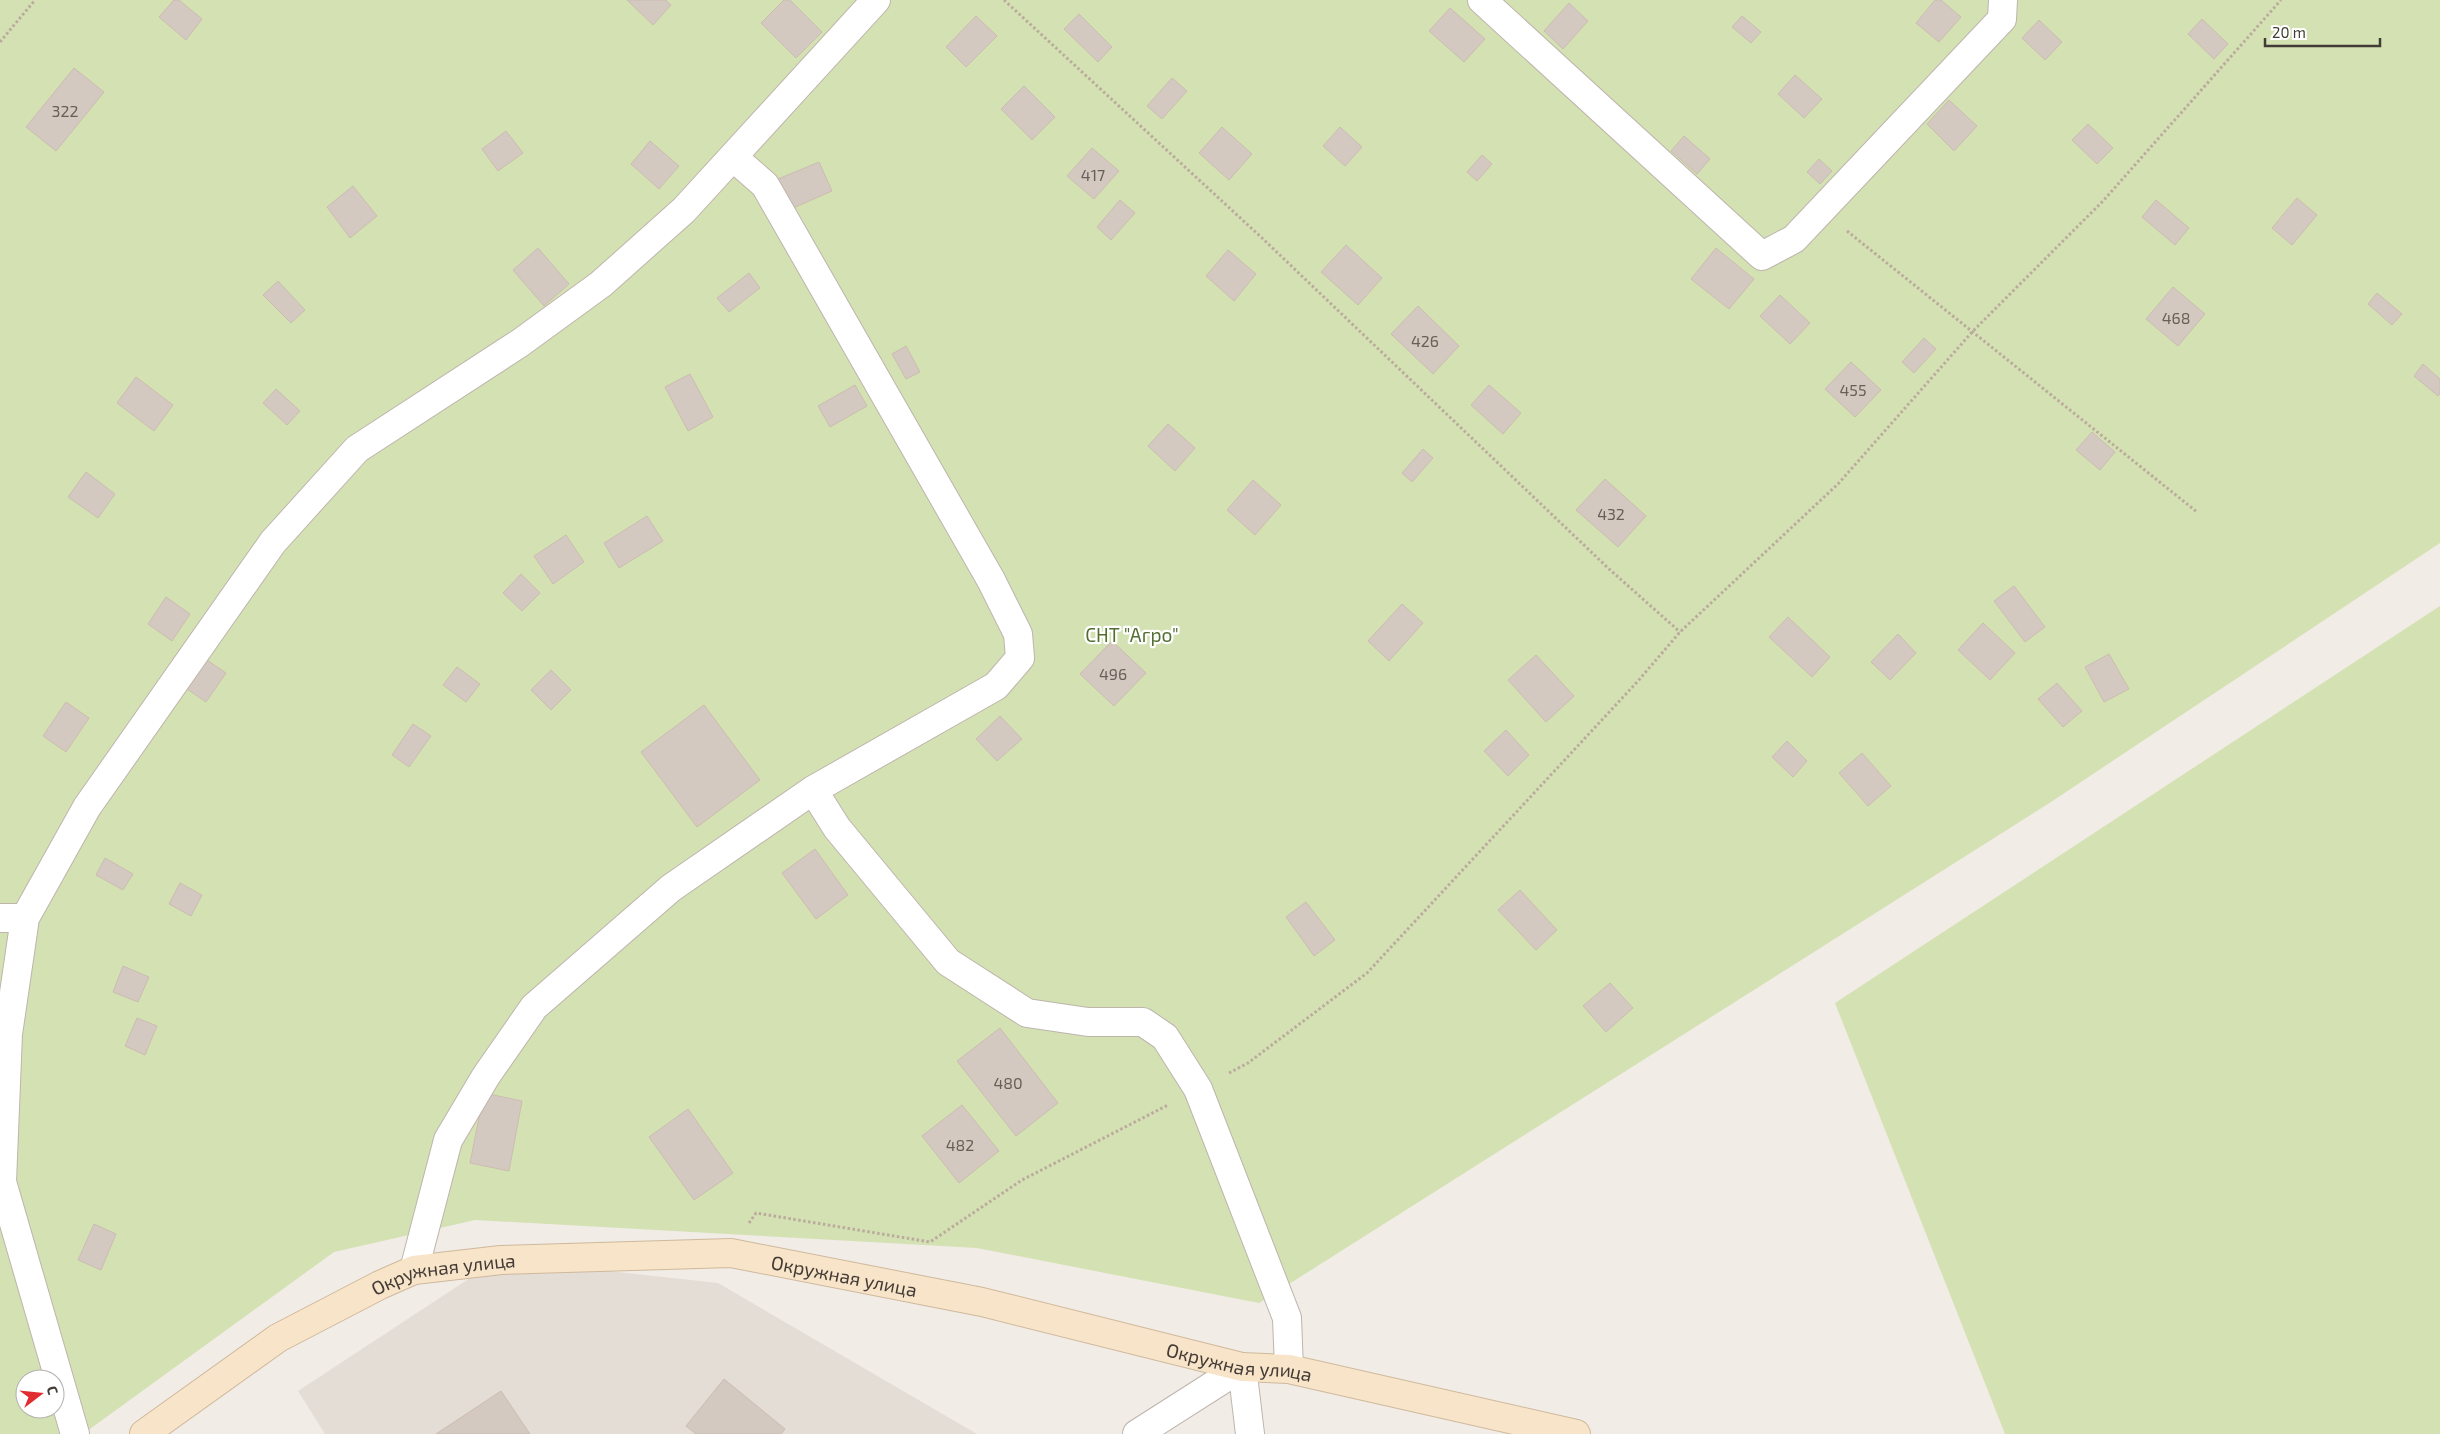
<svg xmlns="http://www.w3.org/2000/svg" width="2440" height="1434" viewBox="0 0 2440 1434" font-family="'Exo 2',sans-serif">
<rect width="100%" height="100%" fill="#f1ece6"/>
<!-- residential -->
<path fill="#e4ddd5" d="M499,1259L718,1283L977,1434H325L298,1391Z"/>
<!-- green -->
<path fill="#d4e1b3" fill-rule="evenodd" d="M0,0H2440V543L2051,802L1259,1303L977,1248L475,1220L334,1252L83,1434H0ZM25,1379H55V1409H25Z
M2440,606V1434H2005L1835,1003Z"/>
<!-- building -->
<path fill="#d4c9c0" stroke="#cbbcb1" d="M174,0H179L202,19L186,40L159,17Z
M627,0H666L671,5L653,25Z
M784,0H790L822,32L796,58L761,23Z
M1935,0H1941L1961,17L1939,42L1916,23Z
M1569,3L1588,21L1563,49L1544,31Z
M1450,8L1485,39L1464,62L1429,31Z
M1079,14L1112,47L1098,62L1064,29Z
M976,16L997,36L966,67L946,47Z
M1742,16L1761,32L1751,43L1732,27Z
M2202,19L2228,44L2214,59L2188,34Z
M2039,20L2062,42L2045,60L2022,38Z
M74,68L104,92L56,151L26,127Z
M1795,75L1822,99L1804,118L1778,94Z
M1172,78L1187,91L1162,119L1147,106Z
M1024,86L1055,117L1032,140L1001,109Z
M1949,100L1977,126L1954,151L1927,124Z
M2088,124L2113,148L2097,164L2072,140Z
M1222,127L1252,154L1229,180L1199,153Z
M1340,127L1362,147L1345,166L1323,146Z
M506,131L523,153L498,171L482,149Z
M1684,136L1710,159L1697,174L1671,151Z
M650,141L679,166L659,189L631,164Z
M1092,148L1119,171L1094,199L1067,176Z
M1482,155L1492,164L1477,181L1467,172Z
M1819,159L1832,171L1820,184L1807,172Z
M819,162L832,191L791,209L778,179Z
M353,186L377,216L350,238L327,207Z
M2297,198L2317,215L2292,245L2272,228Z
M1120,200L1135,213L1111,240L1097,227Z
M2156,200L2189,228L2175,245L2142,217Z
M1346,245L1382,278L1358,305L1321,272Z
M538,248L569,284L544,306L513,270Z
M1716,248L1754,279L1729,309L1691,279Z
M1228,250L1256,274L1234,301L1206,276Z
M749,273L760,288L729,312L717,298Z
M278,281L305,310L291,323L263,295Z
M2173,287L2205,314L2178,346L2146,319Z
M2377,293L2402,314L2392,325L2368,304Z
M1780,295L1810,323L1790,344L1760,316Z
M1418,306L1459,346L1433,374L1391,334Z
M1924,338L1936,349L1914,373L1902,362Z
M906,346L920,372L906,379L892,354Z
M1851,362L1881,390L1855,417L1825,389Z
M2423,364L2440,379V394L2438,396L2414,376Z
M690,374L713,417L688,431L665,387Z
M136,377L173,405L154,431L117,403Z
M855,385L867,406L830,427L818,406Z
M1489,385L1521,413L1503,434L1471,405Z
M276,389L300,411L287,425L263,403Z
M1168,424L1195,448L1175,471L1148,446Z
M2092,432L2115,452L2100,470L2076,450Z
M1423,449L1433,458L1412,482L1402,473Z
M86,472L115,494L98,518L68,497Z
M1605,479L1646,516L1618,547L1576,510Z
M1253,480L1281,505L1255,535L1227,510Z
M647,516L663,541L619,568L604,543Z
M566,535L584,562L553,584L534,556Z
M521,574L540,593L522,611L503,593Z
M2014,586L2045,627L2025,642L1994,601Z
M166,597L190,614L172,641L148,624Z
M1402,604L1423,623L1389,661L1368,641Z
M1788,617L1830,657L1812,677L1769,637Z
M1983,623L2015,653L1990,680L1958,650Z
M1898,634L1916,653L1890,680L1871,662Z
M1112,641L1146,673L1114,706L1080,674Z
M2109,654L2129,689L2104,702L2085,667Z
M1536,655L1574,696L1546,722L1508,680Z
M207,660L226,673L206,702L187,689Z
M457,667L480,684L466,702L443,685Z
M551,670L571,690L551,710L531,690Z
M2057,683L2082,711L2063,727L2038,699Z
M66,702L89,718L66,752L43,736Z
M704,705L760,780L697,827L641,752Z
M1000,716L1022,739L997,761L976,739Z
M413,724L431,736L409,767L392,755Z
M1506,730L1529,755L1508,776L1484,751Z
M1787,741L1807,761L1793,777L1772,757Z
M1862,753L1891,786L1868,806L1839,773Z
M815,849L848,895L816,919L782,873Z
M105,858L133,874L123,890L96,875Z
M180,883L202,895L191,916L169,904Z
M1520,890L1557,930L1536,950L1498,910Z
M1306,902L1335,940L1314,956L1286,917Z
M123,966L149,977L138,1002L113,992Z
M1610,983L1633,1008L1606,1032L1583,1006Z
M137,1018L157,1026L145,1055L125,1046Z
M1000,1028L1058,1103L1016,1136L957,1061Z
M484,1093L522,1101L509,1171L470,1163Z
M962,1105L999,1151L959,1183L922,1136Z
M688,1109L733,1173L694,1200L649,1137Z
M94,1224L116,1234L101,1270L78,1260Z
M724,1379L785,1429L781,1434H696L686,1426Z
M501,1391L530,1434H436Z"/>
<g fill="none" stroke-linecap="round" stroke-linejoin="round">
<!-- street casing -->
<g stroke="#beb5ad" stroke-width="30">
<path id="street" d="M1482,0L1762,256L1794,239L2002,19L2003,0
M813,790L837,828L948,962L1027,1013L1088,1022H1143L1165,1037L1198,1089L1287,1318L1289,1369
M0,918H25
M414,1270L448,1140L486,1076L534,1007L671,888L813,790L996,686L1020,658L1018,634L991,580L765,185L733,157
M75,1434L2,1182L8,1034L25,918L87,807L273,542L357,449L520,343L601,284L684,210L876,0
M1137,1434L1242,1367L1250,1434"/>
</g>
<!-- secondary casing -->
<g stroke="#cfb99c" stroke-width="30">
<g id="secondary">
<path id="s1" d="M144,1434L278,1338L380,1285L414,1270L501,1260L731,1253L982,1302L1242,1367L1289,1369L1576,1434"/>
</g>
</g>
<!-- path -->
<path stroke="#bbab9d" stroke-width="3" stroke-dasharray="2.5 2.5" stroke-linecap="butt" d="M1004,0L1262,238L1608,568L1680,632
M0,42L35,0
M1847,231L2197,512
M1229,1073L1248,1063L1367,973L1638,681L1680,632L1838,484L1973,331L2103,201L2281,0
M749,1223L756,1213L930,1242L1022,1180L1168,1105"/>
<!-- street -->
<use href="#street" stroke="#fff" stroke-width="28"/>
<!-- secondary -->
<use href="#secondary" stroke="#f8e4c9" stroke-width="28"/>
</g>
<g text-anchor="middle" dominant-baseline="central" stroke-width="4.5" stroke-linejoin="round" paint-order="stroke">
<!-- number labels -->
<g font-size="16" fill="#675f58">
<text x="65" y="110">322</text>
<text x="1093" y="174">417</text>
<text x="2176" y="317">468</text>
<text x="1425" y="340">426</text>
<text x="1853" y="389">455</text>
<text x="1611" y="513">432</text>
<text x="1113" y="673">496</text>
<text x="1008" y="1082">480</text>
<text x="960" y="1144">482</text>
</g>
<!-- park labels -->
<g font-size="19" fill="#526e30" stroke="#fff">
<text x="1132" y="634">СНТ "Агро"</text>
</g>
<!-- street labels -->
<g font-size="19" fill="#433c36" stroke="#fff">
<text stroke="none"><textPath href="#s1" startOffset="750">Окружная улица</textPath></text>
<text stroke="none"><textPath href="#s1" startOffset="345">Окружная улица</textPath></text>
<text stroke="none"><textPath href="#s1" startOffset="1155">Окружная улица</textPath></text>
</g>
</g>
<!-- north arrow -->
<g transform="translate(40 1394) rotate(74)"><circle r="24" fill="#ffffff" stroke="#b4b1af"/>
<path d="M0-4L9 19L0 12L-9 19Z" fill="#e12d31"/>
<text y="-8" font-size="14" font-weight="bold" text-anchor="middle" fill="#433c36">С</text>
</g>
<!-- scale -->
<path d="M2265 38v8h115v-8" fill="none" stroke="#433c36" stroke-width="2.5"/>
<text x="2272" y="38" font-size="15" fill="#433c36" stroke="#ffffff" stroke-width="4" paint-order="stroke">20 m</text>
</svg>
